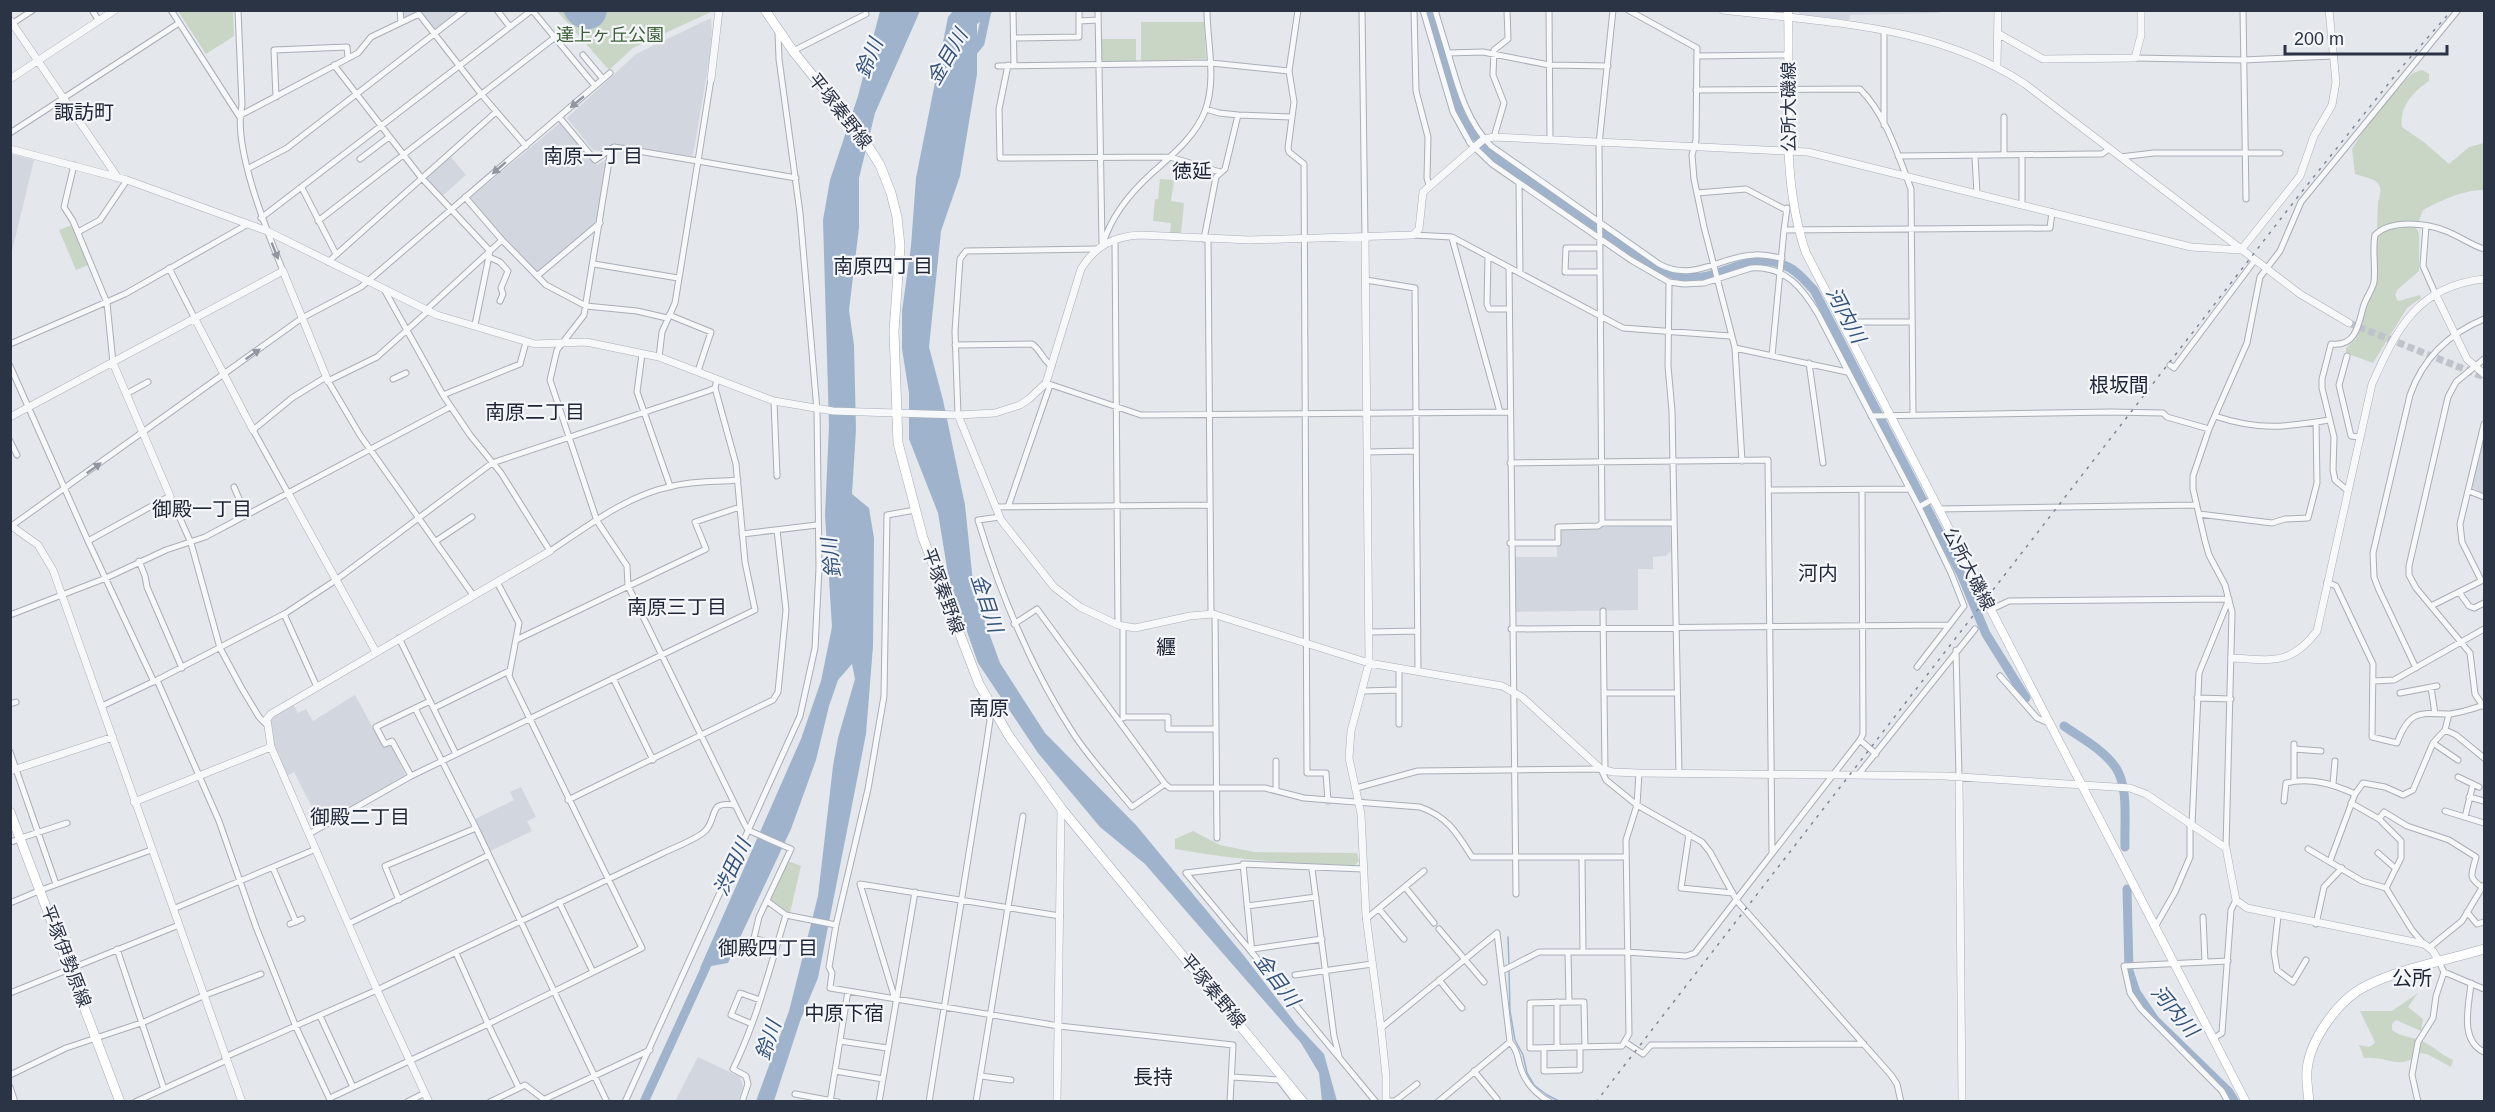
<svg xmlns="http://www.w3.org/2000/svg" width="2495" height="1112" viewBox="0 0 2495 1112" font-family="Arial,'Noto Sans JP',sans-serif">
<rect width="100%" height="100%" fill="#e4e7ec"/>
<!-- built -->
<path fill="#d2d6de" d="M1942,10L1940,13L1850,15L1849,20L1800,14L1797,11Z
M402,11H462L435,31L419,12L404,18Z
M711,18L712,44L693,155L691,156L613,144L600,151L593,150L567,118L636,54Z
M560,123L597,165L607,159L597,223L536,273L503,240L471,202V197Z
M11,154L34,160L11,255L10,154Z
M450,156L466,175L441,197L424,179Z
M2484,434V494L2472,487Z
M1670,525L1671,551L1666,556L1653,557V569H1638V610L1514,612L1513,557H1557V544H1560L1562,528Z
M355,695L383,746L391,744L405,775L321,825L294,772L285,777L271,739L269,719L293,704L298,713L306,709L313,721Z
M521,787L536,817L527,821L532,831L490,851L475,819L514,800L510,792Z
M698,1057L740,1077L743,1086L738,1101H675Z"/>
<!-- green -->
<path fill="#c9d6c5" d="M178,11H233L234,36L206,54Z
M557,11H713L633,48L609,70Z
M1141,22H1204L1206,59L1141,61Z
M1102,39H1136V61H1102Z
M2422,70L2429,74V81C2413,92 2399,107 2402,127L2425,143L2449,164L2469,147L2484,143V190C2466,189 2439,201 2423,210L2416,228L2419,233V271L2397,290L2395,295L2398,301L2420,295L2421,298L2407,308L2373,363L2346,353V348L2356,339L2375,283L2378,202C2386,179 2373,180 2355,174L2352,149L2370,119L2399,86L2413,73Z
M1160,179L1174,180L1171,201L1184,203L1181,234L1170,233L1171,223L1153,221L1155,199H1158Z
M72,225L88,265L76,270L59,230Z
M1193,831L1220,845L1254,852L1357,853L1359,861L1355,865C1295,864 1235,860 1175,849V839Z
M788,861L801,866L790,913L783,911L770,900Z
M2418,993L2408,1007L2423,1019L2421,1031L2396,1020L2392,1024V1030C2402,1038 2413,1036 2424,1042C2434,1047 2442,1055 2453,1060L2451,1067L2427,1054L2420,1053C2400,1072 2388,1055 2364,1058L2359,1045L2368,1047L2373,1045L2375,1042L2360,1011H2392Z"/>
<!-- water -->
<path fill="#9fb4cc" d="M563,11V10L607,11C604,35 573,36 563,11Z
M880,11H920L875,113L859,178V228L849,310L854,345L856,430L852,494L869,508L874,538L873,646L866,734L818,978L800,1021L774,1101H756L789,1011L818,896L833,766L838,738L855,679L852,664L838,680L829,706L816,760L791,829L728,963L700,968L801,739L821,681L832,627L825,515L829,426L823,220L830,180L858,96Z
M953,11H994L977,24V74L960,176L941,231L929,347L943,400L965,505L974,592L1000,663L1045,733L1136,825L1245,957L1296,1024L1324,1054L1337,1101H1322L1319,1073L1301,1043L1145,864L1100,827L1038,753L978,663L949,580L938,513L909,439V393L902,349V311L911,246L916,178L948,17Z"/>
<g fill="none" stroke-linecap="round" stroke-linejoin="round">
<!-- stream -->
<path stroke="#9fb4cc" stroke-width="1.5" d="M1508,937L1509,965
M1509,970L1510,1011L1515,1040L1523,1055L1527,1073L1534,1085L1547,1095L1561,1102"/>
<!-- river -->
<path stroke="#9fb4cc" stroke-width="9" d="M1429,10L1461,116L1474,135L1497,159L1661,271C1675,275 1688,279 1702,277C1731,272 1756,251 1786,266C1797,270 1806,282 1814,290L1961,574L1986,634L2026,698
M969,56L980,43L987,10
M2064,726C2081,738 2104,750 2116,768C2129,788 2124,823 2125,847
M2127,889L2129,971L2136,992L2155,1020L2229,1092L2235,1102
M644,1102L710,958"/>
<!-- tertiary-tunnel -->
<path stroke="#bfc3cb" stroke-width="7" stroke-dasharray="7 3.5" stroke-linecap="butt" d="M2349,323L2484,377"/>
<!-- minor casing -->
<g stroke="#a9aeb7" stroke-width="7">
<path id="minor" d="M92,10L99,21
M171,10L239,116L358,53L371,37L419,14L482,95L526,146
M238,10L242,105C232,146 267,231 283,271
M400,10L401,22
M497,10L510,27
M1013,10L1014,65
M1079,10V21
M1098,10L1102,243
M1298,10L1289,71L1294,102L1288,148L1289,152L1304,164L1307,773H1326L1328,801
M1362,10L1365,237
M1414,10L1416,91L1428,137L1427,178L1429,185
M1423,10L1453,112L1470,143L1492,164L1631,260L1669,282L1684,284L1704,283L1751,268C1785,266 1802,287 1818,314L1919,507L1951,573L1964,606L1917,667
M1435,10L1448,53L1483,52L1549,65L1608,66
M1549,10L1550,139
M1628,10L1697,48L1696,140L1692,155L1694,179L1704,227L1735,348L1742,461
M2243,10L2246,199
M10,25L33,10
M1884,30V125
M1014,38L1079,37V21L1098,20
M793,51L866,14
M1448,53C1458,87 1466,120 1491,146L1659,264C1694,283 1720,256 1754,255C1764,254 1773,257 1782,258
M583,55L603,79
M1697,56L1789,55
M2135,58L2243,60L2334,56
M334,65L420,176L490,251L425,311
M1008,65L999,109L1000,158L1170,157L1220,172
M998,66L1211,63L1289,71
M711,79L698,161L614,147L611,149L584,315L557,350L550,380L597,521L627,566L628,586L745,825L748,830L791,849L759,917L754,938L777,945
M1696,90L1860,89C1886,115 1898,155 1911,189L1913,415
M276,97L274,50L347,47L348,58
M1206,109L1219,113L1238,115
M559,117L595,160L611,149
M2004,117V155
M10,133L179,23
M1494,137L1504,103L1493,75L1494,50L1508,39L1507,10
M2022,155V205
M1898,156L2094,154H2102L2109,149
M1975,156L1977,194
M2120,157L2154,153H2280
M360,159L389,137
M74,165L64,207L73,221L107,303L113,363
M249,168L287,148L465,10
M1519,183L1520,273
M302,188L336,254
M1697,193L1746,189L1786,210
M465,197L502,240L546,285L586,306L637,311L667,318
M261,218L532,10L595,86
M318,221L554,38
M2426,226L2423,266L2435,293
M1784,230L1787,208
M78,232L100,220L127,180
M1413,235L1452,237L1623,328L1730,336
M1452,238L1500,412
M1204,239L1216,177L1225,169L1238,115L1292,117
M1208,239L1211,613
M1115,240L1118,625
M1103,244C1111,216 1130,193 1152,173C1172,155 1195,137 1205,111C1217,79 1207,43 1207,10
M1600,248H1566L1565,272H1600
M1488,256L1487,304L1489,309H1509
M489,257L500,262L508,271L501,288L503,294L500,301
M328,262L496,112
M594,264L678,278
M169,268L195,319
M1509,268L1516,894
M537,276L600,223
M1366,280L1415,288L1418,671
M1669,282L1668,366L1672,411L1679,773
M385,291L443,395L470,435L501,473L550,551C588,526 627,495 673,486C694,481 716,482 738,480
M427,312L377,357L328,381L360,435L473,595
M669,315L711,332L698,371
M475,325L490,251L502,240
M1843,325L1851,322H1912
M10,344L125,294L248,224
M955,345L1032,344C1041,350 1043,361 1052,366
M1735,348L1847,372
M642,354L637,392L670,486
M1772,356L1784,230L2050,228L2052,212
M2347,356L2339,385L2351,436L2359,437
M659,357L662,332L675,303L698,161L796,178
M1809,363L1823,463
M2170,365L2174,368L2255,260
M10,366L88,541L154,682
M393,379L406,373
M1046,383L1141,415L1510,412
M126,394L148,382
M443,395L520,364L526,342
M774,401L777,476
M958,415L955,331L960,259L966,251L1096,249
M1871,416L2112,412L2163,413L2167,417L2209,429
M2215,416C2259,431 2285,427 2329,420
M10,441L17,455
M1368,452L1416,451
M1510,463L1768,460L1772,853
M234,487L246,515
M1769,490L1908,489
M1862,490L1863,734L1860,740L1876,754
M2347,490L2335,480L2333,470L2334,437L2322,388V379L2331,344C2355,347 2358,327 2363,308C2365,299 2372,291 2374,282C2376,267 2372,251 2375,235C2391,219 2426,223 2446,231C2459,236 2471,245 2484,249
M2469,491L2484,497
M288,493L253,430L292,398L326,377
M995,507L1210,505
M1008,507L1050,385
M1919,507L1933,499
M1938,509L2196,505
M2199,514L2272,523L2285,519L2308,518L2317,483L2316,422
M1000,517L978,520C1001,596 1031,669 1075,736C1092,761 1113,784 1132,807L1165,784L1170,788H1265L1304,798L1420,807C1448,817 1457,833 1472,857H1626
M1602,523L1599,144L1613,10
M10,527L302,318L361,287L610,73
M742,534L817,525
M88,541L170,496L191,543L220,648L241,687L259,717L266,724
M436,541L472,517
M1510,543H1558V527L1598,526L1602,523H1673
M139,561L145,576L147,587L182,668
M2481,580L2462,542L2460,524L2484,424
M497,582L519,623L509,676L642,948L488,1024L519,1088
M2327,582L2336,586L2373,664L2372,737L2397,743C2408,713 2417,712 2447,714C2458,714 2474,708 2484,705
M2459,592L2469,606L2474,608L2484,603
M2431,606L2483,580
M1990,610L2009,601L2229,599L2199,673L2192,825
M1603,611L1605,771
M284,614L317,687
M1215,614L1217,838
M10,615L106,578L166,550L205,537L450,407
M1014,624L1037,609L1165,784
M1511,629L1949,625
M1369,632L1418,631
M399,638L456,754
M516,640L706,549L695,522L740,507
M1956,650L1959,777
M1399,668V724
M2416,668L2379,590L2374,577L2373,553L2410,395C2423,358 2448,334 2484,319
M2000,676L2037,718L2049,723
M613,678L653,760
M157,680L219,821L256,927L296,1027L331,1102
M2373,681L2394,680L2484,629
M2431,687L2435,714
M1363,691L1399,690
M1604,693H1676
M2400,693L2437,686
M2197,698L2231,699
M10,704L16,702
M102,706L157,680L286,613L336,580L492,463L708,391L715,388L717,379
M2483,706L2475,694L2470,653L2416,588L2409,575V566L2448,397L2456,382L2484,359
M415,708L476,828L607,1102
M434,708L509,671
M1123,717H1168V729H1216
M1123,718V627
M2445,730L2456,735L2484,758
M2433,743L2458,760
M2294,744V781
M2294,749L2321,751
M10,752L56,884
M1858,775L1975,629
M411,776L392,741L385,744L376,727L430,701
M2458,777L2479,787
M2333,784L2335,761
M1356,788L1418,771L1601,769L1606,780L1637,805L1702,842L1710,852L1737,901L1891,1075L1897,1084L1901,1102
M1276,790V761
M2469,797L2484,801
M568,800L773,700L778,692L786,610L777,530
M2284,801L2286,783C2310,777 2333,784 2355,794
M2351,803L2379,819L2401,841V858L2386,888
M2445,811L2484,823
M2465,817L2473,784
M2379,819L2384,812L2407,826L2449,840L2476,857C2472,874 2467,877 2482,887
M309,834L411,776L755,610L745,562L736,464L715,388
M1689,834L1681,888L1733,893
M21,838L67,823
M10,842L21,839
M2226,848L2232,612L2225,585L2209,555L2205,541L2193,489V476L2209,429L2247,343L2260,277L2280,251L2301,202L2458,10
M2308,849L2362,881L2386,888L2412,930L2423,943
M2378,853L2395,868
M1582,858L1583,952
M2330,861L2355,794L2363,783L2385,787L2403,795L2413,790L2433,743L2445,730L2449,714
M273,868L296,922
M1312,869L1334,1036L1339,1056
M1186,873L1376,1102
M1186,873L1242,866
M1405,887L1434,923
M399,900L385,866L476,828
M767,901L786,915L836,925L829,967L832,973L830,988L1059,1026L1233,1045L1230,1102
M559,902L593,972
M10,903L41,890L151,850
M1247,906L1316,897
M173,909L316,849
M1379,909L1404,939
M2467,912L2477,924L2484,922
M2278,916L2274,952L2277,970L2293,982L2306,960
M2203,917L2205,962
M1366,919L1424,871
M290,924L302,919
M348,924L489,855
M2316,924L2324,887L2342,868
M836,925L868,789L884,696L887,515L915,510
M2155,927L2175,892L2190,857V824
M1439,929L1484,982
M2430,947L2462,921L2483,886
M117,949L164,1089
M1253,949L1322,939
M1568,952L1569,1002L1530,1003V1048L1622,1046L1629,1034L1626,840L1637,805L1639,773
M1252,953L1243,864L1363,869
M2228,961L2124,966L2130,993L2141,1009L2222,1091L2228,1102
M2439,962L2444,972L2484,989
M1502,971L1539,952H1626L1686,956L1695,953L1860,740
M1295,975L1372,964
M1439,980L1462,1008
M2471,983C2469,1006 2459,1040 2484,1052
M10,993L179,925
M895,999L860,884L1060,916
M1557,1002V1047
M1569,1002H1584L1585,1047
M320,1016L353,1087
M752,1024L731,1015L740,993L760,1000
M1381,1028L1497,933L1510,1042C1518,1051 1517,1057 1521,1069C1526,1084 1536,1094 1550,1102
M2214,1038L2222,1033L2231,910L2236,900
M840,1041L887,1048
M1625,1042L1643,1054L1651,1045L1864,1044
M1544,1048V1071L1580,1070V1047
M225,1057L377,990L663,853C673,848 700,838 706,830C718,816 708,801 734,805
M835,1071L883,1079
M1474,1071L1497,1099
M10,1075L66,1048L144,1022L203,996L261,974
M981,1076L1011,1080
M1232,1077L1279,1080L1296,1102
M10,1087L15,1102
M795,1094L838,1102
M330,1098L488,1024L456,953
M545,1099L650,1050
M1386,1101H1395L1417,1084
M135,1102L227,1060
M407,1102L425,1093
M490,1102L525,1085L546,1101
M625,1102L800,716L815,648L819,568L817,410L800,213L779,59L778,33
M742,1102L748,1084L746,1076L733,1069C757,1020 770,967 786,915
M830,1102L848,991
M879,1102L915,892
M929,1102L986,747L990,720L982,702L985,696
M976,1102L1023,816
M1438,1102L1510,1042
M2418,1102L2412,1075L2418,1042L2433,1018L2436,996L2444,972"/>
</g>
<!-- tertiary casing -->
<g stroke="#a9aeb7" stroke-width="8">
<path id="tertiary" d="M1723,10C1827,23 1934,24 2025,84L2300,294L2349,323
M10,20L118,178
M1999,34L2043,59L2135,58L2141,35V10
M1997,66L1998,10
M10,79L115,10
M711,79L719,10
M10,149L127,180L248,224L267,231L437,315L535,344L586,342L659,357L774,401L833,411L958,415L995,413L1020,405L1029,399L1046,383L1081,269C1095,246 1114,236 1141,235L1250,240L1413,235L1419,229L1423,192L1484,139L1494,137L1808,152L2191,247L2241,250L2300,176L2314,136L2332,105L2336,82L2329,10
M1365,237L1369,663L1351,731L1349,758L1361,814L1366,916L1381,1028L1386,1076V1102
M2435,293L2467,359L2484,374
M195,319L253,430
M113,363L170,496
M958,415L1001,520L1054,587L1080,607L1118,625L1135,628L1190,616L1213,614L1369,663L1502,686L1522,697L1601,769L1613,772L1639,773L1945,776L2130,788L2146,794L2226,848L2236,900L2247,908L2424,944L2433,951L2439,962
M10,417L283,271L328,381
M288,493L376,652
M10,525L38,545L53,570L242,1102
M2232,658C2272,660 2290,666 2317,631L2372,384C2397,328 2418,286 2484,279
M10,771L113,737
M1959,777L1962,1102
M134,802L271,747
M429,1102L377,990L271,747L267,719L271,714L550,551
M1057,1102L1061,808"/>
</g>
<!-- secondary casing -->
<g stroke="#a9aeb7" stroke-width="9">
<path id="secondary" d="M1788,10C1791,91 1779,175 1806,253L2246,1102"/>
</g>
<!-- primary casing -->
<g stroke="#a3abb8" stroke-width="10">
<path id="primary" d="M765,10L793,51L863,138L880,165L891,193L897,217L900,246L894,331L898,443L923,538L979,684L1009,736L1061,808L1303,1102
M10,812L120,1102
M2309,1102C2308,1091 2306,1080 2307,1070C2310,1039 2339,999 2366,986C2399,969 2448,960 2484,949"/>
</g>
<!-- minor -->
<use href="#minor" stroke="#f7f8fa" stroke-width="5"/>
<!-- tertiary -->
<use href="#tertiary" stroke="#f7f8fa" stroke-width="7"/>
<!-- secondary -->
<use href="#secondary" stroke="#fff" stroke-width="8"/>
<!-- primary -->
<use href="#primary" stroke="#fff" stroke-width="9"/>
<!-- rail -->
<path stroke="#7d8696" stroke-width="1.5" stroke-dasharray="3 6" stroke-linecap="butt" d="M1596,1102L2300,194L2401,68L2452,10"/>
</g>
<!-- one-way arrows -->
<defs><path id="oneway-solid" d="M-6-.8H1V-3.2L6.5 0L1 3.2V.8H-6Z" transform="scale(1.5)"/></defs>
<g fill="#9196a0">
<use href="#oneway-solid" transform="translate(577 102) rotate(140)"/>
<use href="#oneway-solid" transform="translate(499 168) rotate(139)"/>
<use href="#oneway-solid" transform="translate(275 251) rotate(68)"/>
<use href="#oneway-solid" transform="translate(253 354) rotate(-35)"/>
<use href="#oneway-solid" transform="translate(94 468) rotate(-36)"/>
</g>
<g text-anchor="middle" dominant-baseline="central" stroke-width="4.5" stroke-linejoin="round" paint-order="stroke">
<!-- park labels -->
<g font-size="18" fill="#3f6138" stroke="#f4f6f9">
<text x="610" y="35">達上ヶ丘公園</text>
</g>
<!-- street labels -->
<g font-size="18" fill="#2b3445" stroke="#f4f6f9">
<text transform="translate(1789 107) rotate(-90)">公所大磯線</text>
<text transform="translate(840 111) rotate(52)">平塚秦野線</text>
<text transform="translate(1969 569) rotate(63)">公所大磯線</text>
<text transform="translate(943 591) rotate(70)">平塚秦野線</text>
<text transform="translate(66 956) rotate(69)">平塚伊勢原線</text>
<text transform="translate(1213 991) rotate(50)">平塚秦野線</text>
</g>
<!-- water labels -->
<g font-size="20" font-style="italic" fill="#34527a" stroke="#f4f6f9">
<text transform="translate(947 57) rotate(-60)">金目川</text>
<text transform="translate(869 58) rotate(-68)">鈴川</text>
<text transform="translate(1846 315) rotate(62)">河内川</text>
<text transform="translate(831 558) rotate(-97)">鈴川</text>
<text transform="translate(987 603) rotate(72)">金目川</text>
<text transform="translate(732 867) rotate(-65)">渋田川</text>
<text transform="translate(1277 980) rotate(53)">金目川</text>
<text transform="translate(2175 1011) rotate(50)">河内川</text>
<text transform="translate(768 1040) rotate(-72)">鈴川</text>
</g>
<!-- neighbourhood labels -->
<g font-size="20" fill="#1d2536" stroke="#f4f6f9">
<text x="84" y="112">諏訪町</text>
<text x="593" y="156">南原一丁目</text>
<text x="1192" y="171">徳延</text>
<text x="883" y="266">南原四丁目</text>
<text x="2119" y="385">根坂間</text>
<text x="535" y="412">南原二丁目</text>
<text x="202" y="509">御殿一丁目</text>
<text x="1818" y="573">河内</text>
<text x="677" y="607">南原三丁目</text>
<text x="1166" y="647">纒</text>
<text x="989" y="708">南原</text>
<text x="360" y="817">御殿二丁目</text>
<text x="768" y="948">御殿四丁目</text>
<text x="2412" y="978">公所</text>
<text x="844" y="1013">中原下宿</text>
<text x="1153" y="1077">長持</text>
</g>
</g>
<!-- border -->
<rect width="2495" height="1112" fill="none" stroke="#2b3445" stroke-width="24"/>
<!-- scale -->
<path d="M2285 45v9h162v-9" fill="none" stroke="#2b3445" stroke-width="3"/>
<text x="2294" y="45" font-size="18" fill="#2b3445" stroke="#f4f6f9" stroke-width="4.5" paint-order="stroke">200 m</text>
</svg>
